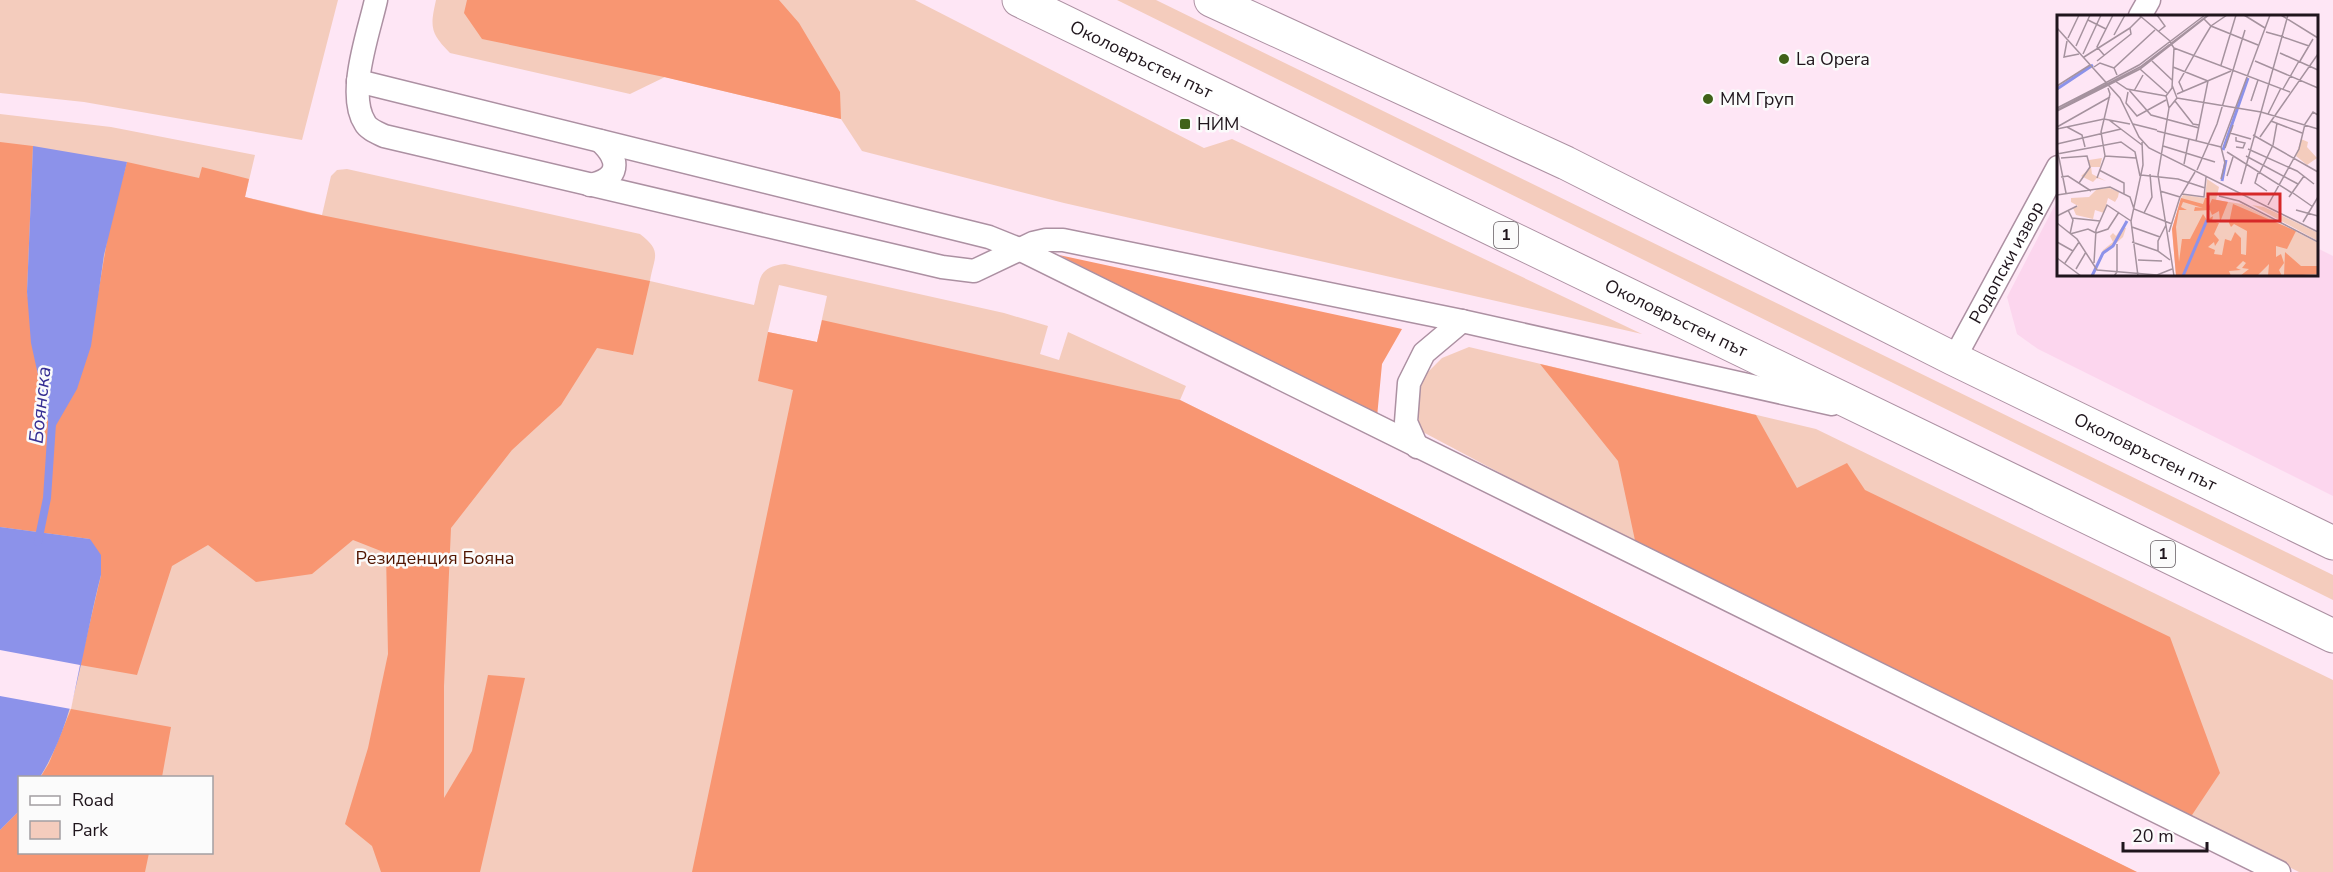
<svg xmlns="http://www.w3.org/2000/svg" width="2333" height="872" viewBox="0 0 2333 872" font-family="'Nunito Sans',sans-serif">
<rect width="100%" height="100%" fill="#fee6f5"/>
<!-- built -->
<path fill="#fcd6ee" d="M2058,199V274H2316L2317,248L2333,256V496L2038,349L2017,334L2007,297Z"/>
<!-- green -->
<path fill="#f4ccbd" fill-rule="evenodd" d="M0,0H338L302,140L84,102L0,93Z
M436,0H915L1204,148L1232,139L1642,334L1064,203L862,151L841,119L665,77L630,94L450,53C430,33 430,27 436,0Z
M1117,0H1156L2333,575V600Z
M0,114L111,127L255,155L245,197L322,215L331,176L337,170L347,169L640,234C663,252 654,256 650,281L754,305C761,282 755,267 785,264L1004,313L1048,326L1040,354L1059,360L1068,332L1186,386L1180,400L2137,872H0ZM779,285L827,296L817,342L768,332ZM20,778H212V852H20Z
M1469,347L1816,429L2333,680V872H2299L1636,545L1421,431L1415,401L1424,376L1442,358Z"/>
<!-- forest -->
<path fill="#f89672" d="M467,0H779L799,23L840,92L841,119L664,77L482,39L464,13Z
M0,142L33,146L27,292L51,433L97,300L110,223L127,162L199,178L202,167L249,179L245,197L311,213L650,281L633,355L597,348L561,405L512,450L451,528L444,686V798L472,751L488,675L525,678L480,872H381L372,846L345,824L368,748L388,654L386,553L353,540L312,574L256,582L208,545L172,566L137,675L80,665L101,575L90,539L0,527Z
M1059,255L1402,329L1382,364L1377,417Z
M822,320L1180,400L2137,872H692L793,390L758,381L768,332L817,342Z
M1540,364L1756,415L1797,488L1847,463L1865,490L2170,637L2220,773L2190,818L1636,545L1618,461Z
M71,709L171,727L162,777L40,778L49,763Z
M19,811L20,852L149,853L145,872H0V830Z"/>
<!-- water -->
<path fill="#8c92ea" d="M33,146L127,162L104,255L91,346L77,389L51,434L31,343L27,292Z
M0,527L90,539L101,555V575C83,643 77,718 40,777L20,778L19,811L0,830Z"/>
<!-- pier -->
<path fill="#fee6f5" d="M0,650L80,665L71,709L0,696Z"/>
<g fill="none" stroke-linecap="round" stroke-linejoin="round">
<!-- stream -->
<path stroke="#8c92ea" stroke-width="8" d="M38,542L47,498L52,424"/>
<!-- minor casing -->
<g stroke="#ac90a2" stroke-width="25">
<g id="minor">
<path d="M376,0C369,32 346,94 365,123C368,129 378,133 384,136L942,267L974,271L1033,243L1046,240H1063L1462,321L1832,404"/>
<path d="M2140,16L2149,0"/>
<path d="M358,81L989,237L1019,249L2279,872"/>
<path d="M590,185C620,179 621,160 600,141"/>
<path id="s1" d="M1954,359L2058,167"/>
<path d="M1417,447L1406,422L1409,383L1424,353L1462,321"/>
</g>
</g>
<!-- trunk casing -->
<g stroke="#ac90a2" stroke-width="35">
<g id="trunk">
<path id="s2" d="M1019,0L2333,636"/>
<path id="s3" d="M1211,0L1566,163L1954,359L2333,543"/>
</g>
</g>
<!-- minor -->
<use href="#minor" stroke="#fff" stroke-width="22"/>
<!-- trunk -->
<use href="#trunk" stroke="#fff" stroke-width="33"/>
</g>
<!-- markers -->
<g fill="#406219" stroke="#fbfbfb" stroke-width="2">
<circle cx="1784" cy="59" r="6"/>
<circle cx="1708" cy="99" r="6"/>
<rect x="1179" y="118" width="12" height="12" rx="3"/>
</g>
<g text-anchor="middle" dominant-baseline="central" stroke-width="5" stroke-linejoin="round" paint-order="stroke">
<!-- shield labels -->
<g fill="#fbfbfb" stroke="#615a5f" stroke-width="1.5">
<rect x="1494" y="222" width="24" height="26" rx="4.5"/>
<rect x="2151" y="541" width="24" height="26" rx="4.5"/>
</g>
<g font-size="16" font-weight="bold" fill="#1f151c">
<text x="1506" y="235">1</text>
<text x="2163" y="554">1</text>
</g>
<!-- street labels -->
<g font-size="18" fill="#1f151c" stroke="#fbfbfb">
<text stroke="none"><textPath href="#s2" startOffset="136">Околовръстен път</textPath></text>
<text stroke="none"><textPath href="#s1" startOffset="110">Родопски извор</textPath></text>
<text stroke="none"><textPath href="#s2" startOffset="730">Околовръстен път</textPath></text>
<text stroke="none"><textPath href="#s3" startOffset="1038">Околовръстен път</textPath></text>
</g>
<!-- poi labels -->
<g font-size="18" fill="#1f151c" stroke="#fbfbfb" text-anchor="start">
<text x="1796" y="59">La Opera</text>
<text x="1720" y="99">ММ Груп</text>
<text x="1197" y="124">НИМ</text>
</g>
<!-- park labels -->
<g font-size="18" fill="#511500" stroke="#fbfbfb">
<text x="435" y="558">Резиденция Бояна</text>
</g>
<!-- water labels -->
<g font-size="20" font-style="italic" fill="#372f93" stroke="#fbfbfb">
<text transform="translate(40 405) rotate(-84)">Боянска</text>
</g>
</g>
<!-- overview -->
<g transform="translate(2057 15)">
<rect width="261" height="261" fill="#fee6f5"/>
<path d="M244,124L251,127L250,132L260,143L250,150L239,141ZM45,143L43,152H34L35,159L49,166L40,163L36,167L24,161L32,154V145ZM150,164L162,172L159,185L185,189L261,228V261H119L115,214L124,183L126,180L148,183ZM52,173L62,177L61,182L58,187L51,183L47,198L38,195L36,204L19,200L16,193L21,191L14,187V183L32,182L40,174ZM195,190L207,192L261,218V226ZM65,212L69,213L66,222L46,240L39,253L46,235L56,227L53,221L56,218L59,221Z" fill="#f4ccbd"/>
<path d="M124,183L146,189L148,183H152V191L155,184L171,187L163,207L162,196L155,200L153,195L137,196L138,192L146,193L126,187L124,192L130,195H122L119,212L122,247L125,224H133L146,199L150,205L156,201L155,206L162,208L157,219L162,225L158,231L157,227L151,232L158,235L157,239L165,240L168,224L174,226L178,217L184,223V239L189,240L190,216L177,209L174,212L172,208L176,189L239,216L230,234L219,231V242L224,239L227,248L222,255L225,261H211L212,249L201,260L183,261L192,254L185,253L189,248L186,246L179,253L184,255L172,256L174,261H119L115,214ZM228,237L244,251H261V259L227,261Z" fill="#f89672"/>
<path fill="none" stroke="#8c92ea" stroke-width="3" d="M0,74L36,50M166,135L191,63M165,166L169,145M35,261L46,238L56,231L70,206M126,261L150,205"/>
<path fill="none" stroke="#a5929e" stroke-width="1.5" d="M82,0L113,26M100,0L108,11L102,16M187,0L208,13M224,0L261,23M147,4L154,11L201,30M31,5L49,14M0,13L63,83L82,122L92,133L261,217M209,17L227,22M57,20L68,0M226,22L252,31M11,23L22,0M10,26L7,42L22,39M19,31L33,0M117,33L233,77M223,38L261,55M26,39L44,0M47,40L40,32L56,0M27,42L73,13M40,46L74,19L73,13L84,2M95,46L115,65M198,46L261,73M243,46L256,24M164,50L179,0M37,52L43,48L57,53M116,52L151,66L139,126M83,54L110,78M60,60L57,53L98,15M58,66L70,74L109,81M115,70L120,83L112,93L101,160L117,261M0,71L33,50M37,74L82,50L148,0M226,74L242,46M72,75L94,100L142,113M77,76L86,60M126,76L122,67L145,26L154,11L170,0M71,77L69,88L80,101L109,85M120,79L174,56M120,83L204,97L261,114M118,86L136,109L142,110M194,86L201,65M0,93L39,73M112,93L109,81L115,73L117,33L113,27M0,95L83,52L151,0M0,96L83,54L152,0M211,99L224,73M52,105L85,130M214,106L245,118M76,109L100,115M0,112L53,82M10,112L25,120L28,132M0,114L47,104L73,109M100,116L164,132M173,118L194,124M196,120L261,157M203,122L261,39M0,129L64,114M106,131L158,147M179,132L186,133L188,128L179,126V122M0,133L9,178M168,133L176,110M191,134L240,156L257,169M170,137L235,178M0,139L64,127L78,137L83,161M48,141L79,143M189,141L241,169M4,143L30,141L33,152L22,168M127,149L132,124M42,155L67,168V179M140,155L160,109L188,15M201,158L198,168L210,176M202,159L216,130L220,108M84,160L121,164L148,173M170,161L176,142M4,162L11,161L34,176M40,163L48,141L44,117L53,79L51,73M164,164L168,148L164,132L213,0M184,169L231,0M103,176L123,182M236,178L256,192M125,179L147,182L149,162M0,180L53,172L73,182L77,194L115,209M162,181L182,186L261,227M232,182L247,161M211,190L242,134L248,109L256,97L261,100M11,195L16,205L13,219M239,195L261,201M87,198L95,182L93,159M0,201L20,191M15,203L43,206M246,207L261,182M0,208L20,224L40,255L100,260L115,254M109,210L101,226V236L113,245M75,212L103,222M112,217L123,182L138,157M39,218L51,214L62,197M13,219L31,214L39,218M0,227L16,236M75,227L101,236M0,243L24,261M81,245L105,246M8,248L22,227M37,248L39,215L50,190L74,206M19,254L29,237M57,261L60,257V229M81,261L74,206L86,150L85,127"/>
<path fill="#d62828" fill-opacity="0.15" stroke="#d62828" stroke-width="3" d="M151,179H223V206H151Z"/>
<rect width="261" height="261" fill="none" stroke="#1f151c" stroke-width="3"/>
</g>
<!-- legend -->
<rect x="18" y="776" width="195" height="78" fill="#fbfbfb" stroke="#a39fa2" stroke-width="1.5"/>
<rect x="30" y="796" width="30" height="9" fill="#ffffff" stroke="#a39fa2" stroke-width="1.5"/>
<text x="72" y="806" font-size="18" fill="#1f151c">Road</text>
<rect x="30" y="821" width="30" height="18" fill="#f4ccbd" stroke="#a39fa2" stroke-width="1.5"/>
<text x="72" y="836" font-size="18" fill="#1f151c">Park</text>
<!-- scale -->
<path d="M2123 842v9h84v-9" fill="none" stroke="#1f151c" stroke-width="3"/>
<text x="2132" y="842" font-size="18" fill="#1f151c" stroke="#fbfbfb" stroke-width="4.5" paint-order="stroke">20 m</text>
</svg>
